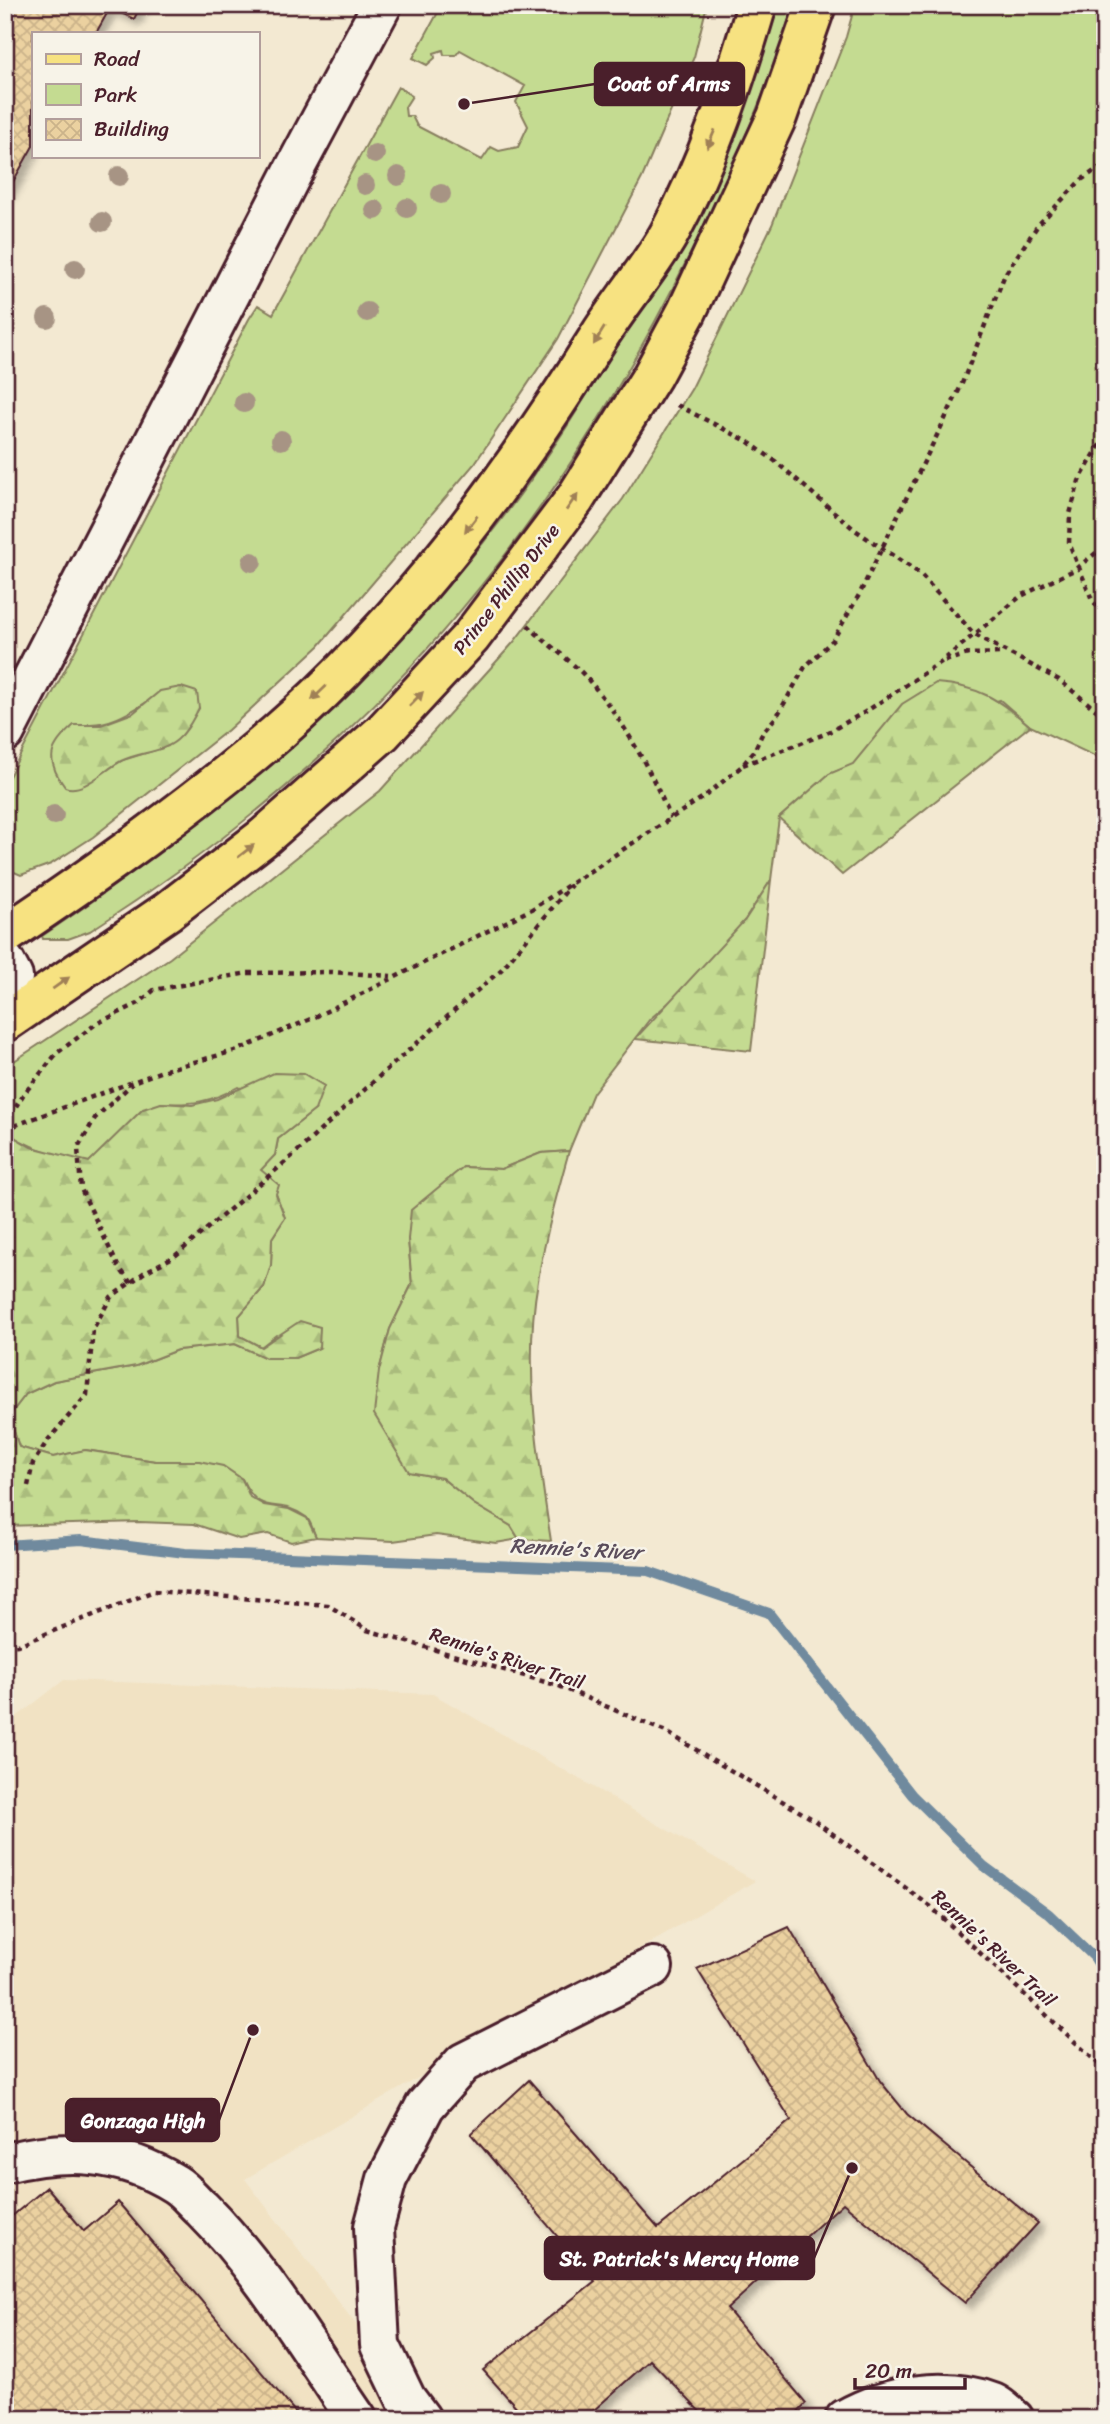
<svg xmlns="http://www.w3.org/2000/svg" width="1110" height="2424" viewBox="0 0 1110 2424" font-family="Sriracha,sans-serif">
<defs>
<pattern id="forest-firs" width="22" height="20" patternUnits="userSpaceOnUse" patternTransform="scale(1.75)"><rect width="22" height="20" fill="#c4db91"/><path d="M5 1l3.5 6h-7zM16 11l3.5 6h-7z" fill="#aabc7d"/></pattern>
<pattern id="building-cross-hatch" width="8" height="8" patternUnits="userSpaceOnUse" patternTransform="scale(1.75)"><rect width="8" height="8" fill="#ebd1a0"/><path d="M0 0l8 8M0 8l8-8" fill="none" stroke="#cbb38a"/></pattern>
<filter id="shadow"><feDropShadow dx="6" dy="6" stdDeviation="3.5" flood-color="#0004"/></filter>
</defs>
<rect width="100%" height="100%" fill="#f3e9d2"/>
<filter id="ink" filterUnits="userSpaceOnUse"><feTurbulence type="fractalNoise" baseFrequency=".0143" numOctaves="2"/><feDisplacementMap in="SourceGraphic" scale="14" xChannelSelector="R" yChannelSelector="G"/><feConvolveMatrix kernelMatrix="1 2 1 2 8 2 1 2 1" color-interpolation-filters="sRGB"/></filter>
<g filter="url(#ink)">
<!-- built -->
<path fill="#f1e2c3" d="M64,1680L433,1694L755,1881L245,2179L428,2419H5V1726Z"/>
<!-- green -->
<path fill="#c4db91" stroke="#877d5e" stroke-width="2" fill-rule="evenodd" d="M442,5H707L694,57L642,178L558,339L475,463L319,646L228,730L93,837L51,864L21,875L5,868V784L249,319L258,305L273,314L398,87L412,96L405,107L406,116H412L417,126L482,160L491,147L499,151L518,147L528,126L516,102L525,86L460,50L456,55H444L443,50L434,53L435,58L427,65L413,58ZM181,687L199,708L186,729L168,746L123,760L92,778L61,782L54,766L89,724C124,725 149,694 181,687Z
M766,5H793C769,90 732,169 693,248C549,541 366,755 90,931L68,939H43L42,936L48,932C282,773 485,587 621,335C639,300 653,262 669,225C702,152 734,79 766,5Z
M855,5H1105V761L1030,726L1000,700L875,741L853,765L829,774L779,818L771,880L745,920L685,989L650,1019L593,1093L569,1151L541,1153L501,1169L463,1167L408,1239L412,1284L390,1329L379,1371L409,1472L442,1478L474,1504L511,1526L519,1539L496,1543L436,1535L393,1541L316,1537C313,1531 311,1521 306,1517C279,1496 261,1520 242,1479L199,1461H155L86,1450L53,1457L19,1447L9,1416L26,1394L54,1381L136,1366L177,1350L235,1344L266,1358H295L319,1348L276,1335L261,1347L240,1336L239,1316L264,1287L271,1265L272,1238L285,1218L276,1194L260,1170L275,1155L278,1139L315,1110L238,1087C211,1102 191,1105 161,1103L89,1162C66,1159 34,1149 14,1137L5,1142V1067L170,958L380,791L513,643L623,499L692,388L772,225L846,37Z"/>
<!-- forest -->
<path fill="url(#forest-firs)" stroke="#877d5e" stroke-width="2" d="M936,683C979,686 998,699 1030,726L842,875L779,818L829,774L853,764L902,704Z
M181,687L197,692L199,708C193,719 187,732 177,740C162,753 138,752 121,761C104,770 83,794 65,787C44,759 50,746 74,725H101L133,713L160,691Z
M771,880L751,1051L635,1039L745,920Z
M274,1073L304,1074L324,1086L315,1110L278,1139L275,1155L261,1170L279,1185L276,1194L285,1218L272,1238L271,1265L264,1287L239,1316L240,1336L261,1347L300,1321L320,1327L319,1348L295,1358H266L235,1344L177,1350L136,1366L54,1381L26,1394L9,1416L19,1447L53,1457L85,1450L155,1461H199L223,1466L242,1479L250,1497L264,1505L289,1509L307,1518L316,1537L291,1542L268,1534L239,1539L194,1524L139,1522L5,1526V1142L14,1137L31,1147L89,1162L143,1109L161,1103L192,1105L217,1099Z
M569,1151C557,1194 545,1237 538,1281C523,1365 538,1457 551,1541L519,1539L511,1526L474,1504L442,1478L409,1472L374,1414L379,1371L390,1329L412,1284L408,1239L411,1210L463,1167L501,1169L541,1153Z"/>
<g fill="none" stroke-linecap="round" stroke-linejoin="round">
<!-- stream -->
<path stroke="#708a9e" stroke-width="10" d="M5,1545L81,1540L185,1553L648,1571L769,1613L912,1795L984,1866L1049,1914L1094,1957L1105,1974"/>
</g>
<!-- building -->
<path fill="url(#building-cross-hatch)" stroke="#4a1f2b" stroke-width="2" filter="url(#shadow)" d="M5,5H141L134,19L110,8L96,33H33V146L5,196Z
M789,1927L880,2081L907,2114L1038,2223L965,2303L843,2203L727,2309L806,2403L791,2419H707L650,2360L584,2419H527L483,2370L595,2281L471,2134L529,2080L658,2228L791,2120L697,1969Z
M47,2187L84,2231L118,2202L301,2419H5V2222Z"/>
<g fill="none" stroke-linecap="round" stroke-linejoin="round">
<!-- minor casing -->
<g stroke="#4a1f2b" stroke-width="44">
<path id="minor" d="M5,732L294,170L382,5
M5,962L13,977L5,982
M5,2163C66,2148 120,2150 175,2184C185,2190 193,2201 202,2209C263,2270 308,2348 357,2419
M421,2419L406,2399L380,2345L374,2227L387,2179L425,2106L463,2063L653,1967
M845,2419C887,2395 946,2385 993,2403C1000,2406 1008,2414 1014,2419"/>
</g>
<!-- major casing -->
<g stroke="#4a1f2b" stroke-width="44">
<path id="major" d="M5,935C99,872 191,807 276,734C406,621 509,480 600,335C621,302 651,266 669,234C708,162 734,83 757,5
M5,1022L168,911L264,837L382,733L471,637L575,499L652,376L687,311L777,117L816,5"/>
</g>
<!-- path -->
<path stroke="#4a1f2b" stroke-width="4.5" stroke-dasharray="5 5" stroke-linecap="butt" d="M677,405L747,441L775,461L855,530L919,573L975,635L1059,680L1105,717
M1105,436L1079,481L1070,514L1069,543L1093,602L1105,614
M528,625C545,643 568,658 584,675C623,718 648,766 671,818
M945,661L968,654L1002,653
M743,765L825,734L865,712L941,662L1021,596L1074,570L1105,546
M5,1124L23,1095L57,1053L96,1024L139,1003L154,990L248,973L332,972L391,976
M5,1129L165,1070L238,1050L313,1018L532,909L705,796L742,766L754,751L763,732L777,716L805,667L833,640L859,595L961,386L1005,274L1038,225L1081,180L1105,164
M131,1283L118,1266L81,1189L78,1148L95,1118L132,1084
M28,1486L33,1463L48,1440L87,1395L93,1329L111,1297L145,1272L175,1256L297,1152L385,1071L502,969L571,885
M5,1646L18,1645L154,1591L328,1605L367,1630L559,1686L668,1733L814,1820L930,1906L1105,2070"/>
<!-- minor -->
<use href="#minor" stroke="#f7f3e8" stroke-width="38"/>
<!-- major -->
<use href="#major" stroke="#f7e281" stroke-width="38"/>
</g>
<!-- trees -->
<g fill="#a79484">
<circle cx="375" cy="154" r="10"/>
<circle cx="119" cy="176" r="10"/>
<circle cx="398" cy="176" r="10"/>
<circle cx="365" cy="185" r="10"/>
<circle cx="441" cy="194" r="10"/>
<circle cx="407" cy="208" r="10"/>
<circle cx="375" cy="210" r="10"/>
<circle cx="102" cy="222" r="10"/>
<circle cx="75" cy="269" r="10"/>
<circle cx="367" cy="312" r="10"/>
<circle cx="47" cy="318" r="10"/>
<circle cx="244" cy="403" r="10"/>
<circle cx="281" cy="440" r="10"/>
<circle cx="252" cy="562" r="10"/>
<circle cx="54" cy="815" r="10"/>
</g>
<!-- one-way arrows -->
<defs><path id="oneway-solid" d="M-6-.8H1V-3.2L6.5 0L1 3.2V.8H-6Z" transform="scale(1.75)"/></defs>
<g fill="#a08056">
<use href="#oneway-solid" transform="translate(711 139) rotate(113)"/>
<use href="#oneway-solid" transform="translate(599 336) rotate(122)"/>
<use href="#oneway-solid" transform="translate(572 502) rotate(-55)"/>
<use href="#oneway-solid" transform="translate(471 524) rotate(128)"/>
<use href="#oneway-solid" transform="translate(319 693) rotate(136)"/>
<use href="#oneway-solid" transform="translate(416 699) rotate(-45)"/>
<use href="#oneway-solid" transform="translate(246 851) rotate(-38)"/>
<use href="#oneway-solid" transform="translate(61 983) rotate(-35)"/>
</g>
</g>
<g text-anchor="middle" dominant-baseline="central" stroke-width="5" stroke-linejoin="round" paint-order="stroke">
<!-- street labels -->
<g font-size="19" fill="#4a1f2b" stroke="#f7f3e8">
<text transform="translate(506 589) rotate(-52)">Prince Phillip Drive</text>
<text transform="translate(507 1658) rotate(18)">Rennie's River Trail</text>
<text transform="translate(994 1948) rotate(43)">Rennie's River Trail</text>
</g>
<!-- water labels -->
<g font-size="21" font-style="italic" fill="#5a4c5b" stroke="#f7f3e8">
<text transform="translate(576 1549) rotate(3)">Rennie's River</text>
</g>
</g>
<!-- callouts -->
<path fill="none" stroke="#4a1f2b" stroke-width="2.5" d="M464 104L595 84M253 2030L219 2120M852 2168L814 2258"/>
<g fill="#4a1f2b" stroke="#f7f3e8" stroke-width="2.5">
<circle cx="464" cy="104" r="7"/>
<circle cx="253" cy="2030" r="7"/>
<circle cx="852" cy="2168" r="7"/>
</g>
<g fill="#4a1f2b" stroke="#4a1f2b" stroke-width="2.5">
<rect x="595" y="63" width="149" height="42" rx="7"/>
<rect x="66" y="2099" width="153" height="42" rx="7"/>
<rect x="545" y="2237" width="269" height="42" rx="7"/>
</g>
<g font-size="21" text-anchor="middle" font-weight="bold" fill="#fff">
<text x="669" y="91">Coat of Arms</text>
<text x="143" y="2128">Gonzaga High</text>
<text x="679" y="2266">St. Patrick's Mercy Home</text>
</g>
<!-- margin -->
<rect width="1110" height="2424" fill="none" stroke="#f7f3e8" stroke-width="28"/>
<rect x="14" y="14" width="1082" height="2396" fill="none" stroke="#4a1f2b" stroke-width="2.5" filter="url(#ink)"/>
<!-- legend -->
<rect x="32" y="32" width="228" height="126" fill="#f7f3e8" stroke="#b29e9c" stroke-width="2"/>
<rect x="46" y="54" width="35" height="10" fill="#f7e281" stroke="#b29e9c" stroke-width="2"/>
<text x="94" y="66" font-size="21" fill="#4a1f2b">Road</text>
<rect x="46" y="84" width="35" height="21" fill="#c4db91" stroke="#b29e9c" stroke-width="2"/>
<text x="94" y="102" font-size="21" fill="#4a1f2b">Park</text>
<rect x="46" y="119" width="35" height="21" fill="url(#building-cross-hatch)" stroke="#b29e9c" stroke-width="2"/>
<text x="94" y="136" font-size="21" fill="#4a1f2b">Building</text>
<!-- scale -->
<path d="M855 2378v10h110v-10" fill="none" stroke="#4a1f2b" stroke-width="3.5"/>
<text x="865" y="2378" font-size="21" fill="#4a1f2b" stroke="#f7f3e8" stroke-width="5" paint-order="stroke">20 m</text>
</svg>
